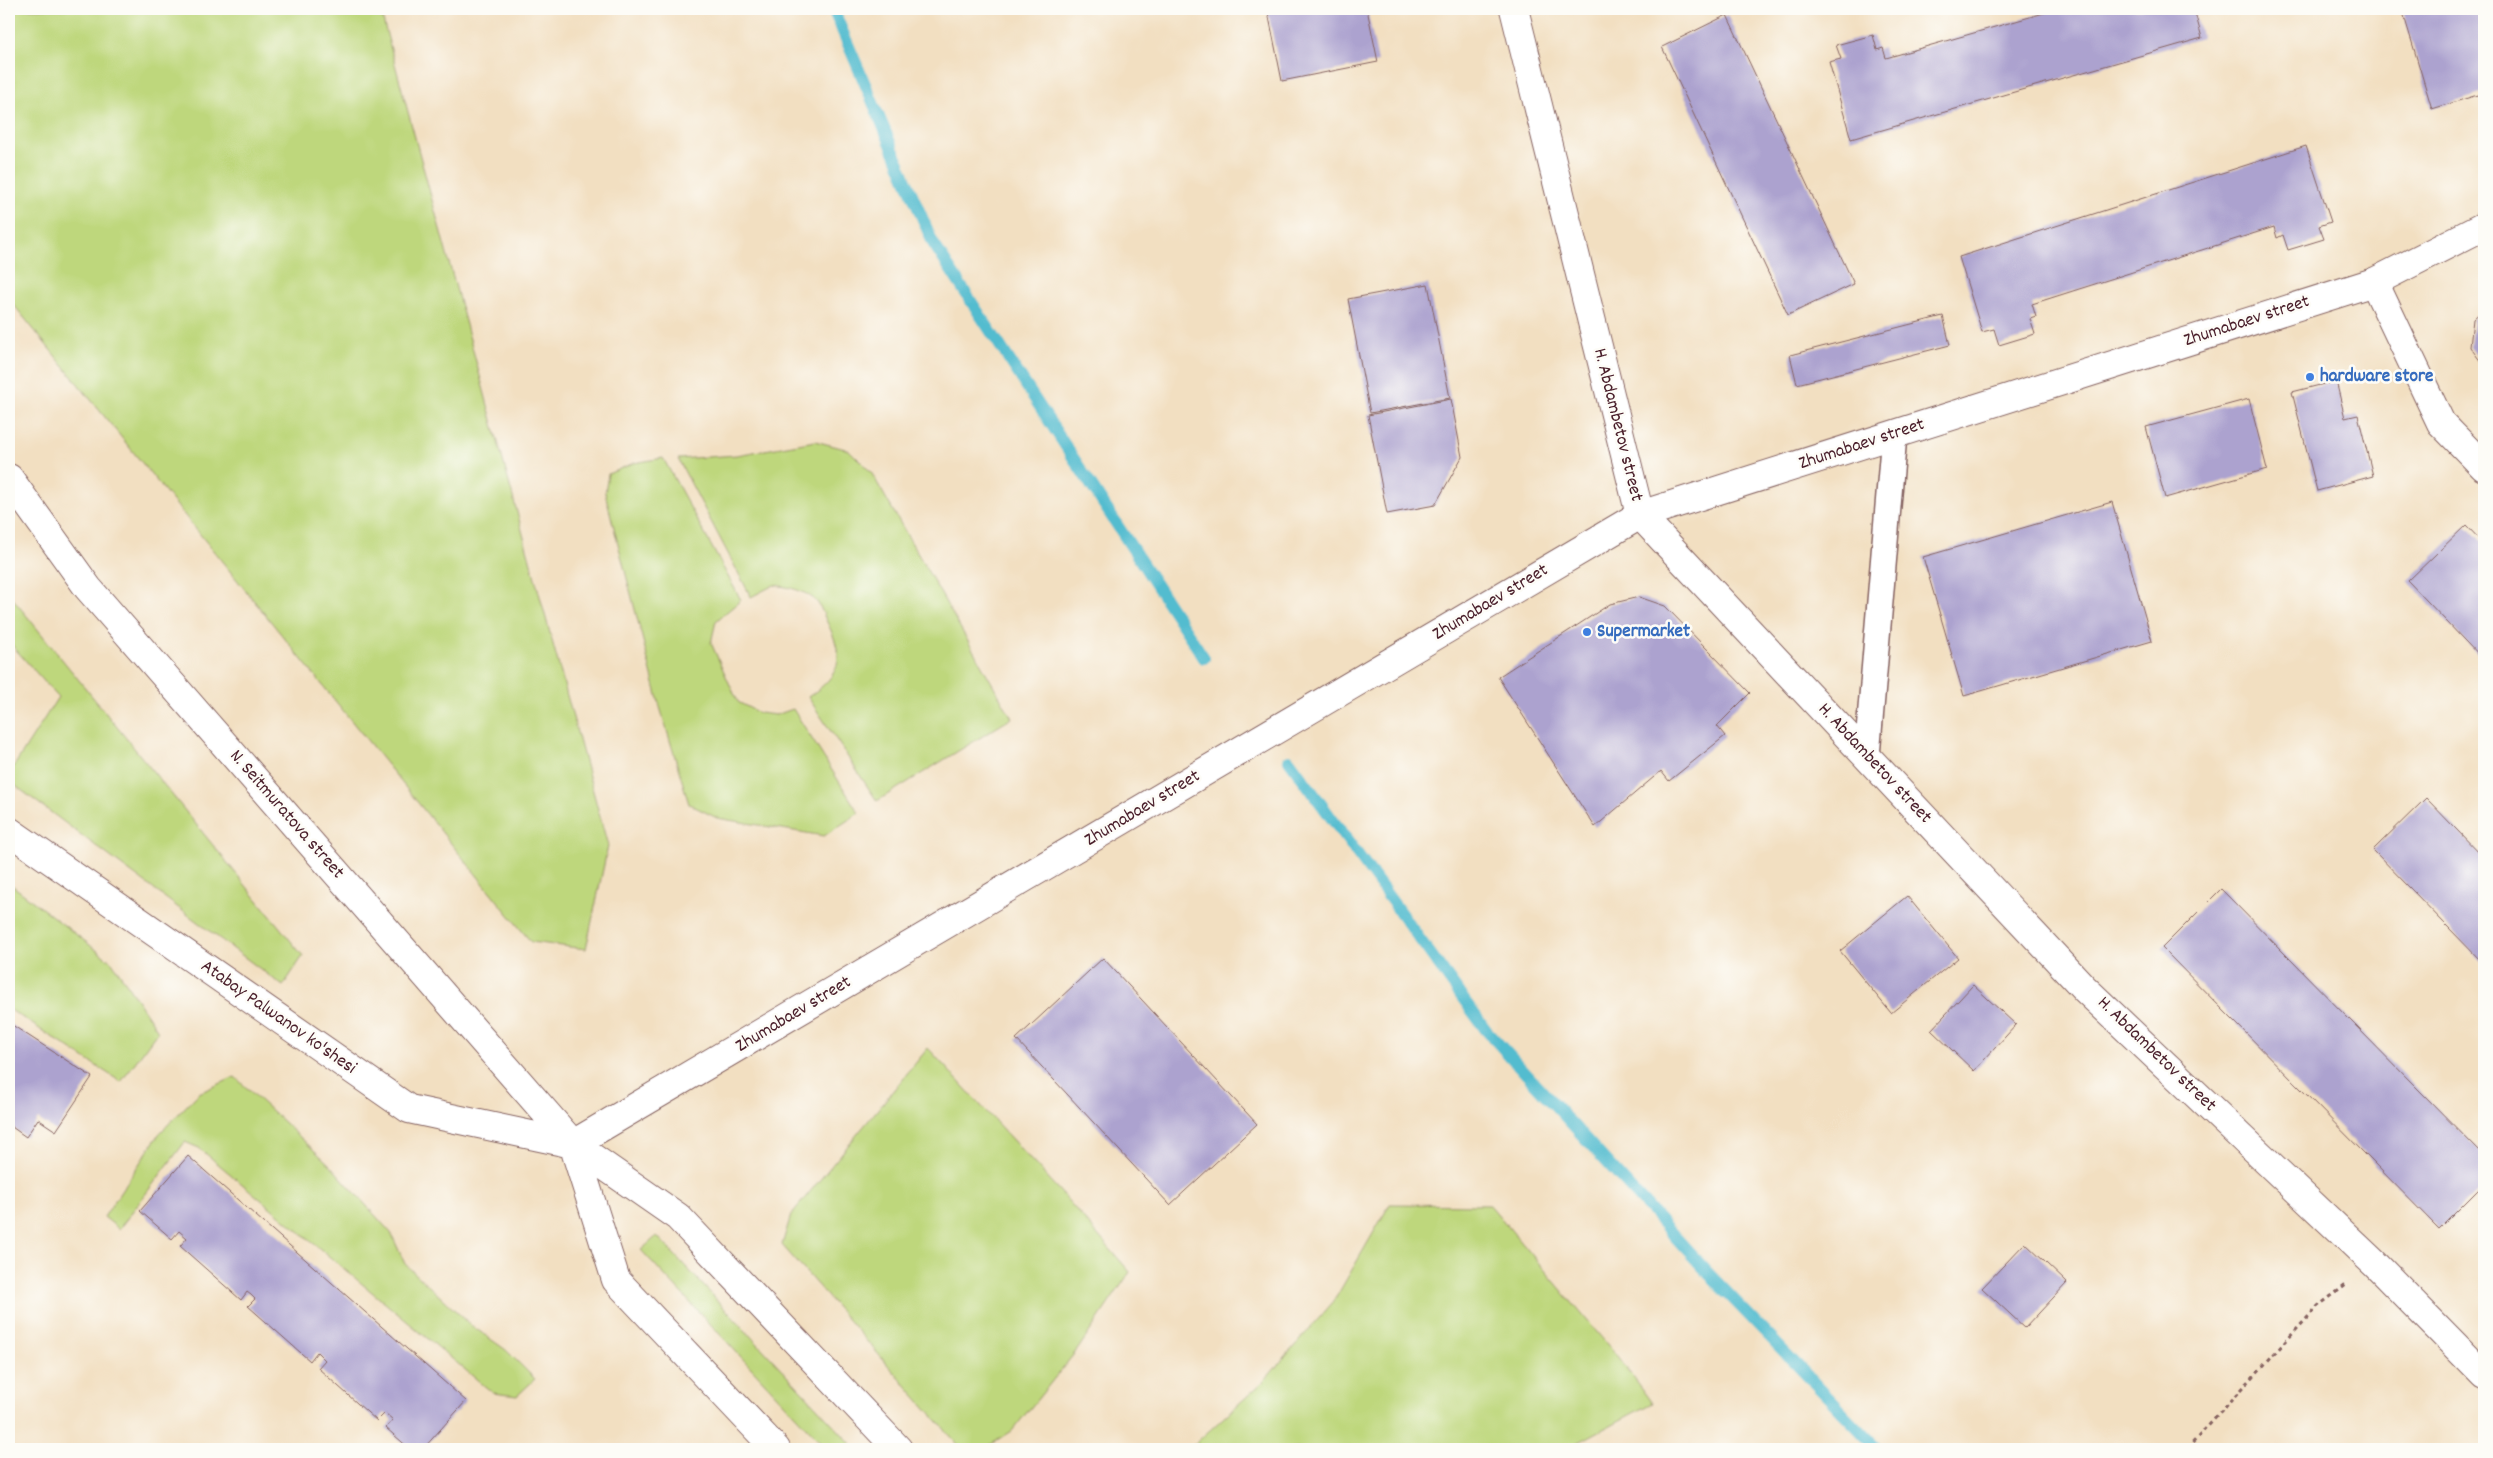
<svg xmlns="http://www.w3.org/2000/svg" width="2493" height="1458" viewBox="0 0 2493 1458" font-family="Dekko,sans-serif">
<rect width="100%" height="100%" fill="#fdfcf7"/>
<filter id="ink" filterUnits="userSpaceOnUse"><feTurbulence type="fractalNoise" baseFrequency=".02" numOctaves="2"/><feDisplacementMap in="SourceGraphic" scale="10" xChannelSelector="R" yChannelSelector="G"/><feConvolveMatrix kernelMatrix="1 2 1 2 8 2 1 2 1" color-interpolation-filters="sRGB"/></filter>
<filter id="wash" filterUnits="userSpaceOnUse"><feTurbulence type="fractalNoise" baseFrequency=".0096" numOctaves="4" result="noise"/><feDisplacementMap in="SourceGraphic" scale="20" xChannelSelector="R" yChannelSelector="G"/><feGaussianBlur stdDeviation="1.12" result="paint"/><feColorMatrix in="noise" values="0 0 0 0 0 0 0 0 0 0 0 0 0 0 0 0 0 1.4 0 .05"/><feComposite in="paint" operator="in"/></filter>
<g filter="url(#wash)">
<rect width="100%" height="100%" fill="#f2dfc1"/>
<!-- green -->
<path fill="#bed77b" stroke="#847b53" d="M9,9H380L608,846L586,949L531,942L9,299Z
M815,441L849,450L871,472L1012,718L877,801L808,697C842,674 845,658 827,622C824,616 821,607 817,602C806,590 788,587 774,585L751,597L678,459L737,455Z
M663,458L741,600L716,621L711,643L730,685L738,702L759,713L776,715L793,709L859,813L824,836L717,818L689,804L660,707L605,493L608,474L634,463Z
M9,594L303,956L283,986L9,781V774L58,697L9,642Z
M9,883L112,962L158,1031L121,1082L9,1009Z
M928,1048L1064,1196L1130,1272L1078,1349L1012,1431L984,1449H962L782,1245L791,1215Z
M235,1077L329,1164L391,1233L405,1264L472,1326L506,1350L535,1379L517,1396L493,1393L199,1148L185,1142L119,1229L104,1217L159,1134L199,1093Z
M1390,1204L1490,1205L1617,1356L1652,1403L1566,1449H1189L1264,1381L1334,1301Z
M657,1236L856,1449H827L641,1250Z"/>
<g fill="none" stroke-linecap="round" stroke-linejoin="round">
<!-- stream -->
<path stroke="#52bccf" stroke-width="12" d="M833,9L933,243L1204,658
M1289,760L1486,1030L1711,1276L1878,1449"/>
</g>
<g id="blocks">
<!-- building -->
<path fill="#aca2cf" d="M1285,9H1367L1378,62L1282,81L1268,12Z
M2058,9H2194L2202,38L1851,139L1829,62L1841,59L1836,45L1873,35L1877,50L1883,48L1886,58Z
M2402,9H2481L2484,20V93L2432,109Z
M1727,15L1854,284L1788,315L1662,47Z
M2306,146L2331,222L2319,226L2324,239L2288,250L2283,235L2277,238L2274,227L2032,304L2036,317L2030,319L2035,334L1999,345L1994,329L1982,332L1959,257Z
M1428,284L1450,398L1370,413L1348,299Z
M2484,309V366L2470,347L2473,319Z
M1943,316L1950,345L1797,384L1790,355Z
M2336,381L2345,418L2358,415L2373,476L2317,491L2292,392Z
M1451,399L1462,457L1435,505L1387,514L1368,415Z
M2249,399L2267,469L2165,498L2146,427Z
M2112,502L2152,641L1964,696L1923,557Z
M2466,525L2484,544V661L2408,581Z
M1639,597L1665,606L1750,693L1717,726L1725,736L1669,781L1661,771L1595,827L1498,677L1610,604Z
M2426,798L2484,858V964L2373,850Z
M2221,889L2484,1156V1184L2439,1229L2162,948Z
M1907,896L1958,958L1891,1013L1840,951Z
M1103,958L1257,1124L1170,1205L1016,1039Z
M1973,985L2016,1025L1974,1071L1931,1030Z
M9,1023L92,1077L56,1131L38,1119L26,1137L9,1125Z
M188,1156L466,1401L423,1449H410L386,1428L393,1420L385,1413L377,1421L318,1368L325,1360L317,1352L310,1361L248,1306L255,1299L251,1295L247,1292L241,1300L180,1246L187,1238L179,1231L172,1239L140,1211Z
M2025,1243L2067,1283L2025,1328L1982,1288Z"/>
</g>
</g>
<g filter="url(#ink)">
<use href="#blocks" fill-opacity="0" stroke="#856260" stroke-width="1"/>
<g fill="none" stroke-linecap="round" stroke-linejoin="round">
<!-- lane casing -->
<g stroke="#856260" stroke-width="28">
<path id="lane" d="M1867,756L1894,435"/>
</g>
<!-- street casing -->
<g stroke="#856260" stroke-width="30">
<path id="street" d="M1514,9L1640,515L2085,989L2374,1263L2484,1375
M2374,282L2441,423L2484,467"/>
</g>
<!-- secondary casing -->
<g stroke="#856260" stroke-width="30">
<path id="secondary" d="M9,478L88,588L573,1144L678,1217L898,1449
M9,831L409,1109L573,1144
M573,1144L1640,515L2374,282L2484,226
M573,1144L616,1280L776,1449"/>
</g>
<!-- path -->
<path stroke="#856260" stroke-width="3" stroke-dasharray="4 4" stroke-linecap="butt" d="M2187,1449L2318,1306L2346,1285"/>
<!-- lane -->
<use href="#lane" stroke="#fff" stroke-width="25"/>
<!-- street -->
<use href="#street" stroke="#fff" stroke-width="28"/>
<!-- secondary -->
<use href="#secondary" stroke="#fff" stroke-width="28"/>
</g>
</g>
<!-- markers -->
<g fill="#3f7fe0" stroke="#fdfcf7" stroke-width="2">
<circle cx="2310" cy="377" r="5"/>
<circle cx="1587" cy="632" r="5"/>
</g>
<g text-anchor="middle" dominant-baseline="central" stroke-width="5" stroke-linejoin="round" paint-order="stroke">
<!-- street labels -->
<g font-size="19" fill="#4a1f2b" stroke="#fdfcf7">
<text transform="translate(2247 322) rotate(-18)">Zhumabaev street</text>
<text transform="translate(1617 425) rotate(76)">H. Abdambetov street</text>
<text transform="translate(1862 445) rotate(-18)">Zhumabaev street</text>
<text transform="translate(1491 603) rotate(-31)">Zhumabaev street</text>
<text transform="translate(1874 764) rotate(47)">H. Abdambetov street</text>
<text transform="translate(1143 809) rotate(-31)">Zhumabaev street</text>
<text transform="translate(286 815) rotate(49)">N. Seitmuratova street</text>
<text transform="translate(794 1015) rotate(-31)">Zhumabaev street</text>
<text transform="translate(278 1018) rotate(35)">Atabay Palwanov ko'shesi</text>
<text transform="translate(2156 1055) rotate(44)">H. Abdambetov street</text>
</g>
<!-- shop labels -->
<g font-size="19" font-weight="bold" fill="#366cbe" stroke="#fdfcf7" text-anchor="start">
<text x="2320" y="377">hardware store</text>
<text x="1597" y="632">Supermarket</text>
</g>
</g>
<!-- margin -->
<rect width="2493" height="1458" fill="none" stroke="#fdfcf7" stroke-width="30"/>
</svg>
